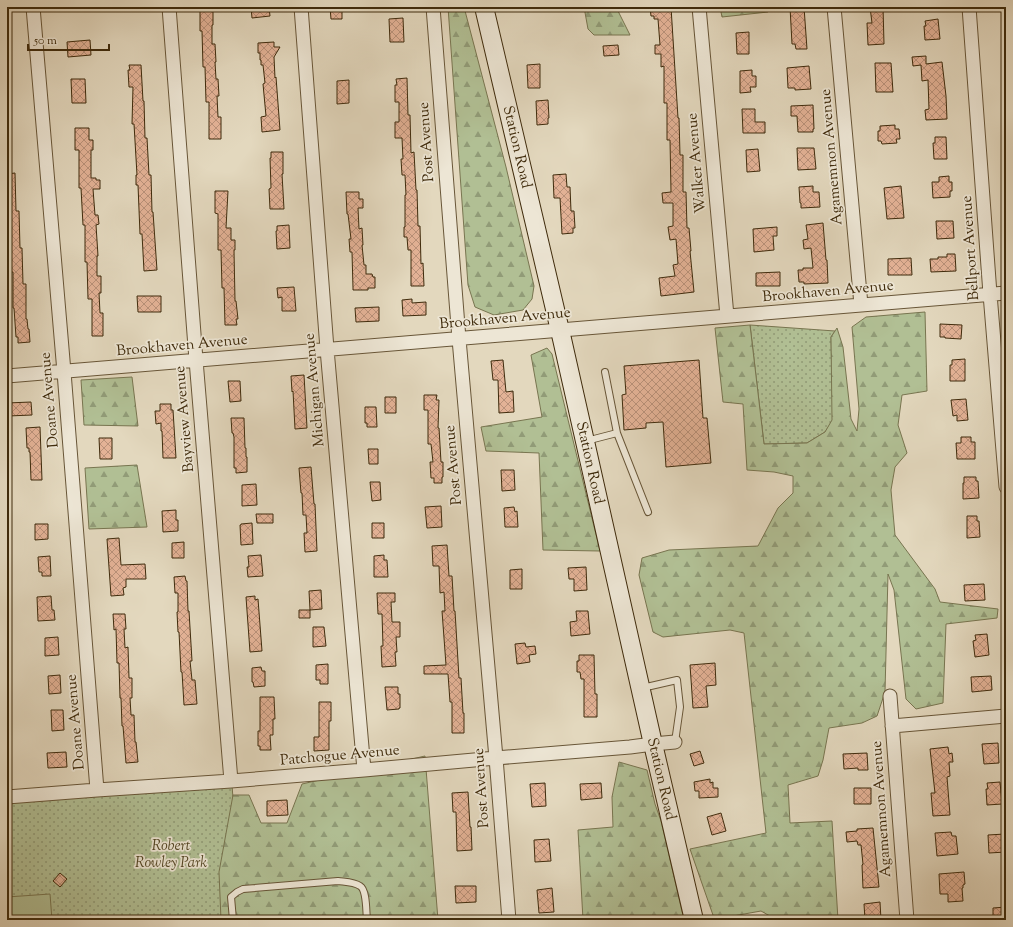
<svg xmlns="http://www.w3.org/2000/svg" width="1013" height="927" viewBox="0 0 1013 927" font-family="'Sorts Mill Goudy',serif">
<defs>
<pattern id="grass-dots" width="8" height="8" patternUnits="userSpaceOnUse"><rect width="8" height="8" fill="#b1bf94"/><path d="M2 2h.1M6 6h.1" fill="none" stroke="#919b77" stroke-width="1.8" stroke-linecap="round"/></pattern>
<pattern id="forest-firs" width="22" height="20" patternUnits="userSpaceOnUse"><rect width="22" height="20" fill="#b1bf94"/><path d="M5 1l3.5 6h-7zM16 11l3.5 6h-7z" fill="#919b77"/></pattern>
<pattern id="building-cross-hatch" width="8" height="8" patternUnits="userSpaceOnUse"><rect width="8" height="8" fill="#e3b296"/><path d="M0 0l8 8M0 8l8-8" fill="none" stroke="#b99179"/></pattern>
</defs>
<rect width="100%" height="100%" fill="#e3d8be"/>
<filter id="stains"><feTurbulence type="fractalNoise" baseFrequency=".005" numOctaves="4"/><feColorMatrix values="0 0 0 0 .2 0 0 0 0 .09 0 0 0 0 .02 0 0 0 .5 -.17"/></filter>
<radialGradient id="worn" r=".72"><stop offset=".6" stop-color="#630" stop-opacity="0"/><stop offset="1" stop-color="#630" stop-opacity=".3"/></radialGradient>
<!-- grass -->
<path fill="url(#grass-dots)" stroke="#787550" d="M750,325L835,331L831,337L833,420L825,432L807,443L764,444Z
M232,785L242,920H7V802Z"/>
<!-- forest -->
<path fill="url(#forest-firs)" stroke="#787550" d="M448,7H464L506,167L534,286L532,299L523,310L494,315L475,307L468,285Z
M584,7H616L630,35H594L588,29Z
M720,7H768V12L722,17Z
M925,312L927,391L902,395L898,425L907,453L895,467L891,490L895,535L935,589L940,602L998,609L997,618L946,624L943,703L916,709L906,699L894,590L888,574L885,692L877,716L862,723L829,728L823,760L818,776L788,785L790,823L832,821L838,920H777L761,911L733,916L714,918L690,849L766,833L744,633L730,630L663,637L653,632L639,575L642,558L669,550L758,546L778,508L793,493V476L774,472L747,470L743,404L723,402L715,328L750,325L764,444L807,443L825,432L832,420L831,337L837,328L843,347L851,419L857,431L859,409L852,327L866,317Z
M547,348L552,354L600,551L543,550L539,453L486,451L481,427L542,417L531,355Z
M132,377L138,426L84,425L81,380Z
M137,465L147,527L89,529L85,468Z
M425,756L438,920H221L219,872L233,795H249L261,823H287L302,784Z
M619,762L647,770L655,804L661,821L684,920H583L578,830L613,827L612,797Z"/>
<!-- pitch -->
<path fill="#b1bf94" stroke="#787550" d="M50,894L52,920H7V897Z"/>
<!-- building -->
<path fill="url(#building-cross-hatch)" stroke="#3f2b0c" d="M251,7H269L270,16L252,18Z
M330,7H342V19H331Z
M650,7H661V8L671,7L678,118H679L680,155H683V192H686L687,228H689L691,251H690L694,292L661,296L659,278L675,276L673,265L678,264L676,239L670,240L668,227L673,226V203H663L662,193L671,192L670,140H667V103H664V66L661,67V54H655V45H660L658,19H654V16H651Z
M790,7H804L807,49H796L795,44H792Z
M870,7H883L884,44L868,45L867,23H872Z
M200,8H213V25H212V44H215L216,62H215L216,79H218L219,96H217L218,117H221V139H209V102H206L205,67H203L202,31H200Z
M403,18L404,42H390L389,19Z
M938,19L940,39L925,40L924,26H926L925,21Z
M749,32V54H737L736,33Z
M90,40L91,55L68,57L67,42Z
M274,42V47H280L274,57L275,78L276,77L280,130L262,132L261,117L266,116L263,84L265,83L263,65H261V60H260V53H258V43Z
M618,45L619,55L604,56L603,46Z
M926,56V64L942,62L946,96L947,119L926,120L925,110L929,109L928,80L922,81L921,65L913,66L912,57Z
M875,63H891L893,92H876Z
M540,64V88H528L527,65Z
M129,65H141L143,101H144L145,138H147L149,175H151L152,212H153L157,270L144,271L142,234H140L138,185H136V175H137L134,124H132L133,87H129L128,70H130Z
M809,66L811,89L795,90V88H788L787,68Z
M752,70V76H756V87H750L751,92L740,93V71Z
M407,78L408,115H410L411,153L414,152L416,190H417L418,226H420L421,264L423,263L424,286H411V250H408L407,237H404V227H405V195H406L405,175H402L401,159H403L402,138H395V122H399V102H395V85H397L396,79Z
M71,79H85L86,103H72Z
M349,80V103L337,104V81Z
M548,100L549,118H548V124L537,125L536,101Z
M813,105L814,129H813V132H798L797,116H791V106Z
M742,109H755V122H765V133H743Z
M895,125V129H899L900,139H896L897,143L882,144L881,141H878V131H880V126Z
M75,128H89V140H93V150H91V178H96V180H100V189H93L95,215H98L99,224L96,225L98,256H97V276H101V293H99L100,313H103V336H92V299H88L87,262H85V225H83L81,188H79V150H75Z
M935,137H946L947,159H934L933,143H935Z
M797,148H814L816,169L798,170Z
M758,149L760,171L747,172L746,150Z
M271,152H283V174H282L284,209H270L269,189L271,188L270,158H271Z
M15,173L16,211H19L20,248H22L23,284H26V319H27L28,329H29L30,342L18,343V337H16L14,308H13V272H10V234H7V174Z
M566,174L567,187H570L571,211H574L575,228H573V233L562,234L560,198H554L553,175Z
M949,176V182H952V191H950V197L933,198L932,182H939V177Z
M813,186V192H819L820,207L801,208V203H800L799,187Z
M901,186L904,218L887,219L884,188Z
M215,191H228L226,228H231V240H235V250H234L235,301H236L238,319H236L237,325H225L224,288H222L221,250H218V214L215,213Z
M346,192H359V199H363V208H358L359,229L362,228L363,245H362L364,265H366V274H372L373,277H375V288H368V290H353V288L352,252H350L349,239H351L348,214H347Z
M936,221H953L954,238L937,239Z
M823,223L826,260H827L828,283L804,284V282H799L798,270H803V268H813L811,248L804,249L803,240L808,239L806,225Z
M289,225L290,248L277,249L276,231H277V226Z
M777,227V236H773L774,250L754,252L753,229Z
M947,254H955L956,271L931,272L930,259H938V257H947Z
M911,258L912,275H888V259Z
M780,272V286H756V273Z
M294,287L296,311H282V297L278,298L277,288Z
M137,296H161V312H138Z
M412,299V303L426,302V315L403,316L402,300Z
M379,307V321L356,322L355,308Z
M940,324L962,325L961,339L945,338V337H940Z
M965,359V381H950V365H952V360Z
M503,360L506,392L513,391L514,412L499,413L498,380H493L491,361Z
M699,360L703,418H707L711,463L666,467L663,422L646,423V428L624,430L622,395L626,394L624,366Z
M304,375L307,428L295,429L293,391L292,392L291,376Z
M228,381H240L241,401L230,402Z
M424,395H437L436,400H439L438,428H439L441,462H443V477H442V483H434V478H431L430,462H433L431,444H428V410H424Z
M385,397H396V413H385Z
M966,399L968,420L957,421V415L953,416L951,400Z
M31,402L32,415L8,416L7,403Z
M160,404H171V410H173L176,458H163L162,431H161V423L156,424L155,411H160Z
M365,407H376L377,427H367V423H365Z
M231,418H244L245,448H246V457H247V472L236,473V468H234V437L233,433H232Z
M40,427L42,480H31L30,452H29V448H27L26,428Z
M961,437H971V442H975V459H957L956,443H961Z
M99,438H112V459H100Z
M368,449H378V464H369Z
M311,467L314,504H315L317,551L305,552L304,533H307L306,515H303L302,493H301L299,468Z
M501,470H514L515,490L502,491Z
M964,477H976V481H978L979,498L963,499V483H964Z
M370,482H380L381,500L372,501Z
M256,484L257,505L242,506V485Z
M441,506L442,527L427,528L425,507Z
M514,507L515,512L517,511L518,527H505L504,508Z
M176,510V520H178V531L163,532L162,511Z
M256,514H273V523H257Z
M967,516H977V521H979L980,537L967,538Z
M252,523L253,544L241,545L240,525H241V524Z
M372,523H384V538H372Z
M35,524H48V539L35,540Z
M119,538L121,565L145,564L146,579H126V587L123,588L124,595L111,596L107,539Z
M184,542V558H172V543Z
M447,545L449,576H452L454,611H455L459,678H461L463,713H464V733H452V702H450L448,674H424V666L446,665L442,611H445L444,592L440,593L439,566H433L432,546Z
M261,555L263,576L248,577L247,567H249L248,556Z
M384,555V560H387L388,577H374V556Z
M50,556L51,576H42V572H39L38,557Z
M586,567L587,590L574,591V579H569L568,568Z
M522,569V589H510V570Z
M185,576L186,581H187L188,611H189L192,661H190L192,680H195L197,704L184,705L182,672H181L179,632H178L177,612H178V593H175L174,577Z
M984,584L985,600L965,601L964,585Z
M321,590L322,609L310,610L309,591Z
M377,593H395V602H391L392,622H400V637H396L397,652H395L396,666L382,667L381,646H383L382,614H378Z
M51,596L52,610H54L55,620L38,621L37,597Z
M255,596V600L258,599L262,651L250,652L246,597Z
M299,610H310V618H299Z
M576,611H588L590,634L571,636L570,622L577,621Z
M113,614H125L126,629H124L125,648L128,647L129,678H132V698H130L131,715H134L135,742H136L138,762L126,763L123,726H122L121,698H120L119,663H117L116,629L114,630Z
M313,627H324L326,646L313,647Z
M987,634L989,655L975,657L973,641L976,640L975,635Z
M58,637L59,655L45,656V638Z
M525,643L526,647L535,646L536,654L529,655L530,662L517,664L515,644Z
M579,655H594L595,694H597V717H584V679H581L580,672H577V661H579Z
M715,663L716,685L706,686L708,707L693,708L690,665Z
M328,664V684H320V680H316V665Z
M261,667L262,671H265V686L254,687L253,682H252V668Z
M60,675L61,693L49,694L48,676Z
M991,676L992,690L972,692L971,677Z
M385,687H398V694H400V708H399V709L387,710Z
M260,697H274L275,719H273V735H270L271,750H260V746H258V731H260Z
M319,702H331V721H329V750L314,751V737H319Z
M51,710H63L64,730L52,731Z
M998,743L999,763L984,764L982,744Z
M948,747L949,754L952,753L953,762H949L950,776L947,777L950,815L933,816L931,793H935L930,749Z
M700,751L704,763L694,766L690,754Z
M66,752L67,767L48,768L47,753Z
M867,753L868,770H858V768L844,769L843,754Z
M710,779V783L713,782V788H718V797L699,798V791H695L694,782Z
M1000,782L1002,804L987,805L986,789H988L987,783Z
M545,783L546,806L532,807L530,784Z
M601,783L602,798L581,800L580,784Z
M854,788H871V804H854Z
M468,792L470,827H471L472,850L457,851L456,812H453L452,793Z
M287,800L288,815L267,816V801Z
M721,813L726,831L712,835L707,817Z
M873,828L879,887L863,888L862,865L863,864L861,845H858L857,841L847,842L846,832L857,831V829Z
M951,832L952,836H956L958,854L937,856L935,833Z
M1005,834L1006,852L989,853L988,835Z
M549,839L551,861L535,862L534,840Z
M964,872L965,884L963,885V888H962L963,901L948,902V894H940L939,874Z
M60,873L67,879L60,887L53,881Z
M455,886H476V902L456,903Z
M552,888L554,912L539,913L537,890Z
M880,902L881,920H865L864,904Z
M1006,907V920H993V908Z"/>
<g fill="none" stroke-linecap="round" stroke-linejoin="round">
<!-- service casing -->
<g stroke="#685638" stroke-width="8">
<path id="service" d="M617,433L648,512
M586,441L617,433L605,372
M642,688L677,680L680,707L675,742
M233,920L231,897L237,892L243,889L338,881C345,882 354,882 360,886C367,890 366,912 367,920"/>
</g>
<!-- minor casing -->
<g stroke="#685638" stroke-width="15">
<path id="minor" d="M33,7L64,372L97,790
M169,7L196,360L231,781
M301,7L327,349L364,770
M433,7L459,339L496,758L509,920
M699,7L727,316
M834,7L861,305
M969,7L990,294L1006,487
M7,376L1006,293
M890,696L907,920
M892,726L1006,716
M7,797L97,790L231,781L364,770L496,758L630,747L653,744L675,742"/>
</g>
<!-- secondary casing -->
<g stroke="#3f2b0c" stroke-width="20">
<g id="secondary">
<path id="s1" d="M484,7L562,339L653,744L694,920"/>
</g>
</g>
<!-- service -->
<use href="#service" stroke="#ede6d5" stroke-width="6"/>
<!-- minor -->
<use href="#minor" stroke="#ede6d5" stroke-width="13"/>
<!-- secondary -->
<use href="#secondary" stroke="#ede6d5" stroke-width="18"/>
</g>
<g text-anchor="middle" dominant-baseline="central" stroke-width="3.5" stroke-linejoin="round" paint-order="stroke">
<!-- street labels -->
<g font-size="15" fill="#3f2b0c" stroke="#ede6d5">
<text transform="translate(427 142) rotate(-94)">Post Avenue</text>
<text stroke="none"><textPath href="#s1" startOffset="144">Station Road</textPath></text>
<text transform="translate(832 157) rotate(-95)">Agamemnon Avenue</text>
<text transform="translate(697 163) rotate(-95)">Walker Avenue</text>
<text transform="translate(971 248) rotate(-94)">Bellport Avenue</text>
<text transform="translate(828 292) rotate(-5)">Brookhaven Avenue</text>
<text transform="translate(505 319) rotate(-5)">Brookhaven Avenue</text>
<text transform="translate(182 346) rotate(-5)">Brookhaven Avenue</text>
<text transform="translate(315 390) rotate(-95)">Michigan Avenue</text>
<text transform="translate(50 400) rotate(-95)">Doane Avenue</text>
<text transform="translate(185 419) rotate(-95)">Bayview Avenue</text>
<text stroke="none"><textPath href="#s1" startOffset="468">Station Road</textPath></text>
<text transform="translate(454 465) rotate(-95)">Post Avenue</text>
<text transform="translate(76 722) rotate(-95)">Doane Avenue</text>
<text transform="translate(340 756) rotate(-5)">Patchogue Avenue</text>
<text stroke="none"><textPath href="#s1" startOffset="792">Station Road</textPath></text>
<text transform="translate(482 788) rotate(-94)">Post Avenue</text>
<text transform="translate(882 809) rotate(-94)">Agamemnon Avenue</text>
</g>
<!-- park labels -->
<g font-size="15" font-style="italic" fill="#564927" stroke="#ede6d5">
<text x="171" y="846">Robert<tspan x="171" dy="17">Rowley Park</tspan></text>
</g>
</g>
<!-- margin -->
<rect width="1013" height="927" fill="none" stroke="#e3d8be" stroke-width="24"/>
<rect x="8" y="8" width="997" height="911" fill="none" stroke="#3f2b0c" stroke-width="2"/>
<rect x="12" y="12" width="989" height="903" fill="none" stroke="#3f2b0c"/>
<!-- scale -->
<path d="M28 44v6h81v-6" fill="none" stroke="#3f2b0c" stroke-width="2"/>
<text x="34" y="44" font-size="12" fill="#3f2b0c" stroke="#ede6d5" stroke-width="3" paint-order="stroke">50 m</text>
<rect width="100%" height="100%" filter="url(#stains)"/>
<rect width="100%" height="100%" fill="url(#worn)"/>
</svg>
